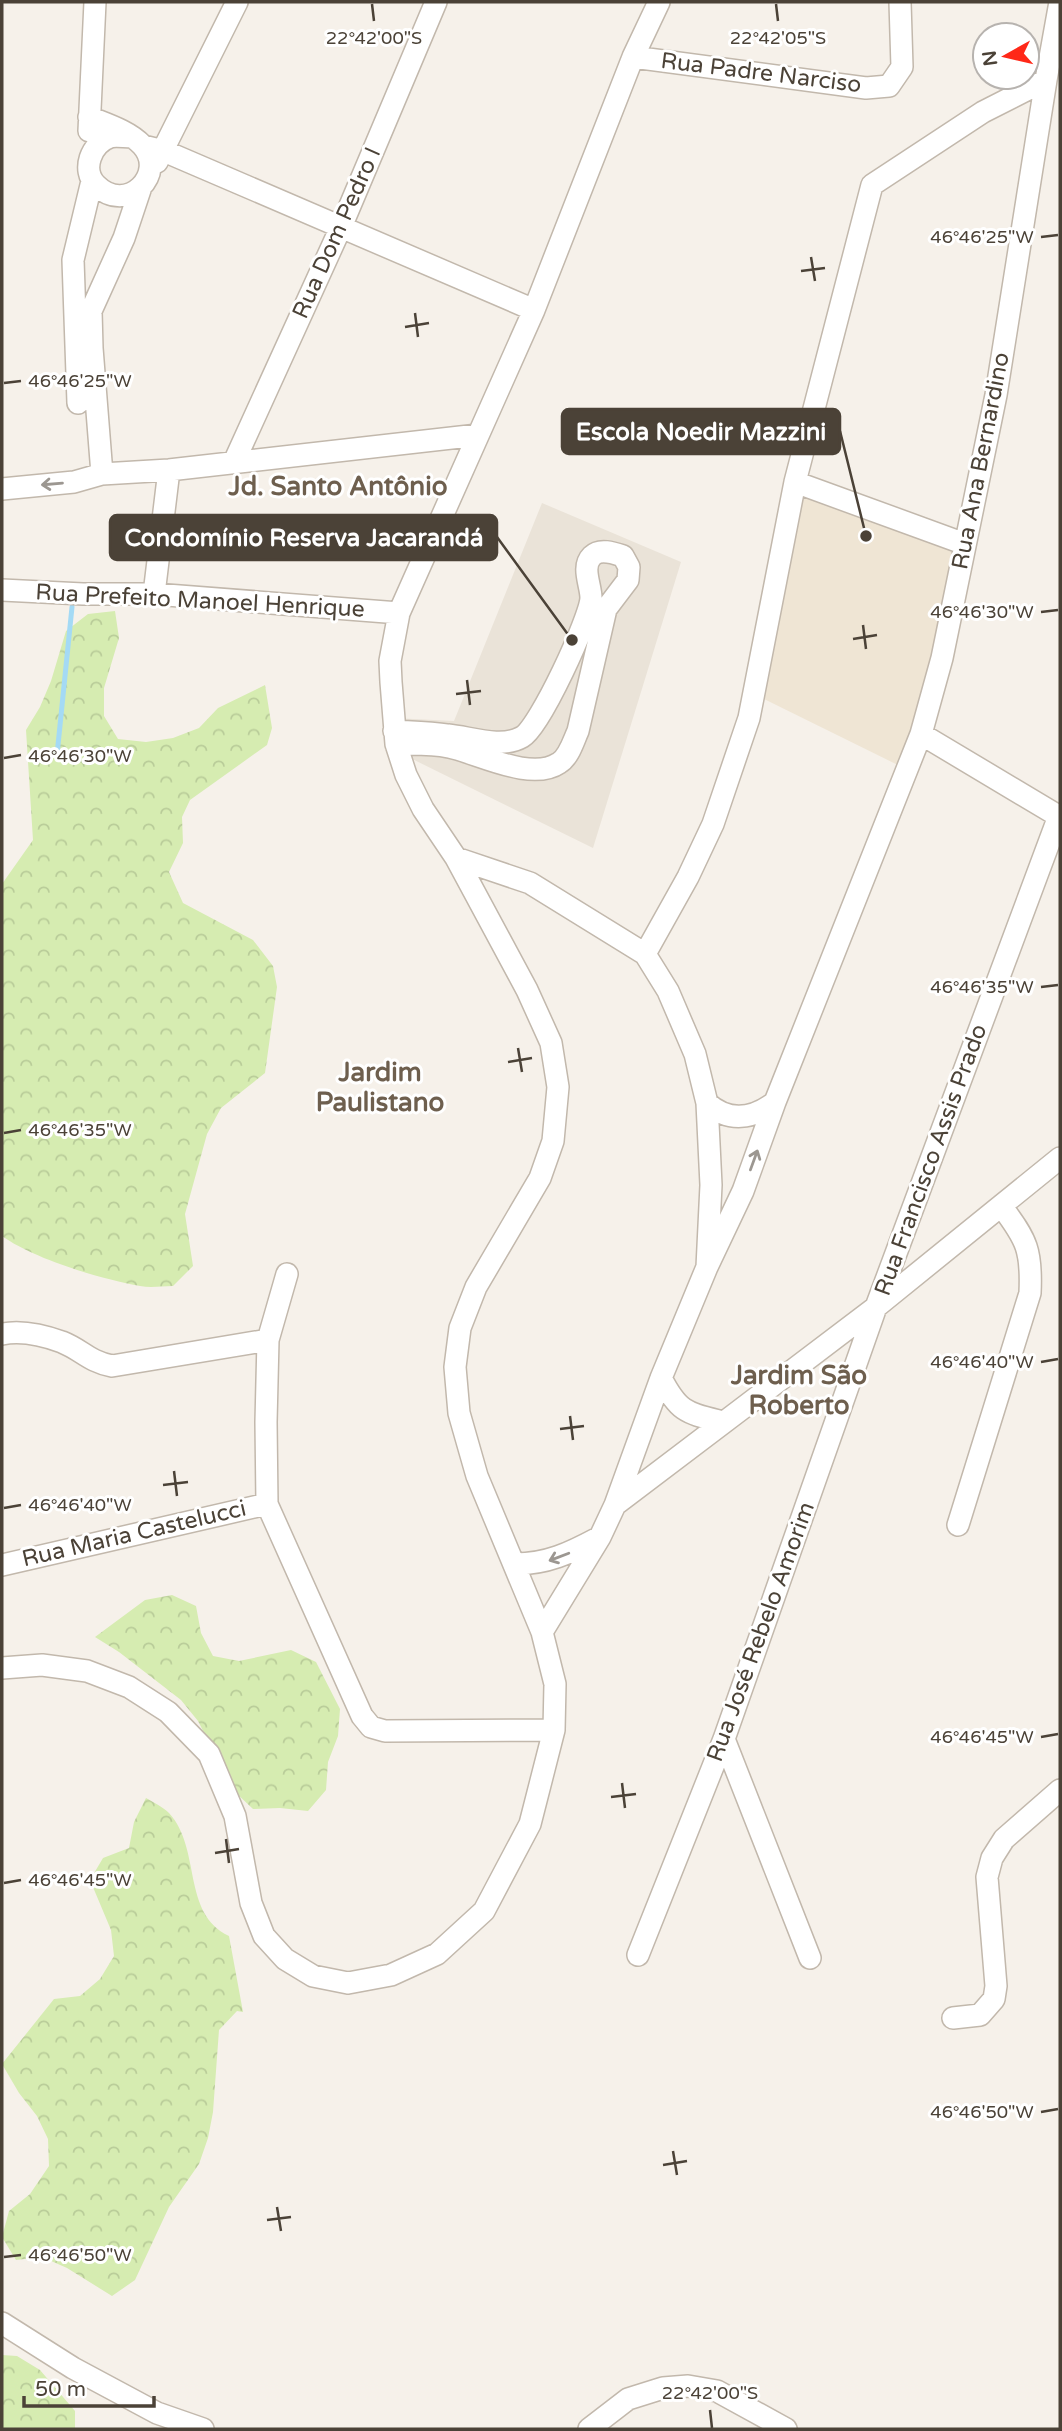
<svg xmlns="http://www.w3.org/2000/svg" width="1062" height="2431" viewBox="0 0 1062 2431" font-family="'Varela Round',sans-serif">
<defs>
<pattern id="forest-crowns" width="20" height="18" patternUnits="userSpaceOnUse" patternTransform="scale(1.75)"><rect width="20" height="18" fill="#d6ecb1"/><path d="M2 6a3 3 0 1 1 6 0M12 15a3 3 0 1 1 6 0" fill="none" stroke="#b9cc99"/></pattern>
</defs>
<rect width="100%" height="100%" fill="#f6f1ea"/>
<!-- residential -->
<path fill="#eae3d8" d="M542,503L681,562L593,848L398,752L393,718L454,721Z"/>
<!-- education -->
<path fill="#efe5d4" d="M795,482L965,544L908,770L754,694Z"/>
<!-- forest -->
<path fill="url(#forest-crowns)" d="M115,611L119,638L104,688V716L118,739L146,742L173,738L199,728L218,708L265,685L272,728L267,745L190,800L182,817L183,843L169,872L183,903L253,940L273,966L277,987L265,1073L221,1108L207,1134L185,1214L193,1266L173,1286C162,1286 151,1288 140,1286C101,1279 34,1259 2,1236V884L33,840L26,730L40,707L51,681L66,631L88,614Z
M172,1595L196,1606L201,1633L213,1656L239,1661L291,1650L316,1662L340,1709L338,1736L328,1762L326,1790L308,1811L280,1808L253,1809L234,1791L198,1721L181,1700L119,1652L95,1637L145,1600Z
M146,1798C153,1802 163,1807 169,1813C202,1849 181,1913 229,1936L243,2012L237,2011L219,2030L213,2112L208,2138L199,2164L169,2207L135,2280L112,2296L67,2268L42,2257L16,2260L2,2237L9,2211L30,2194L49,2166L48,2139L37,2116L19,2093L2,2064L54,1999L80,1996L100,1979L114,1956L111,1930L90,1880L103,1858L129,1848L134,1822Z
M2,2355L17,2356L40,2370L75,2411V2429H2Z"/>
<g fill="none" stroke-linecap="round" stroke-linejoin="round">
<!-- stream -->
<path stroke="#a4daf5" stroke-width="5" d="M57,755L72,607"/>
<!-- minor casing -->
<g stroke="#c2b8ac" stroke-width="24">
<path id="minor" d="M633,57L866,88L889,86L902,67L900,2
M89,117C106,124 129,131 142,145C168,173 127,216 96,185C81,170 91,144 110,137C116,135 124,137 131,137
M89,131L95,2
M143,146L164,151L534,310
M157,162L237,2
M78,403L73,260L92,181
M234,462L341,227L436,2
M102,474L92,348L91,311L124,238L141,187
M795,482L965,544
M2,489L74,482L102,474L169,470L478,435
M2,590L83,594H154L399,613
M154,594L169,470
M394,731C412,732 430,732 448,735C470,737 501,749 522,737C540,727 590,618 591,598C591,585 581,567 592,556C600,548 614,553 623,556L629,567L628,580L606,609L578,731C573,742 569,757 559,763C531,782 478,753 449,747C432,743 413,744 396,744
M921,734L1060,817
M456,858L530,883L645,954L668,991L695,1054L707,1103L711,1185L707,1267L661,1378L615,1505L600,1537L542,1632
M645,954L688,877L713,824L749,718L795,482L872,185L983,112L1046,80
M707,1103C729,1123 753,1119 775,1102
M707,1267L743,1191L775,1102L921,734L942,658L996,395L1046,80L1060,2
M287,1274L268,1340L266,1422L267,1504L362,1716L371,1727L385,1731L554,1730
M2,1334C22,1330 43,1335 62,1342C82,1350 88,1361 112,1366L268,1340
M661,1378C679,1413 687,1413 723,1422
M615,1505L876,1307L1060,1158
M958,1525L1030,1293C1032,1251 1027,1240 1002,1207
M515,1564C547,1564 570,1553 598,1538
M2,1565L267,1504
M2,1668L42,1665L87,1671L129,1687L168,1712L209,1754L235,1816L251,1903L264,1936L285,1959L313,1976L348,1983L391,1975L437,1954L484,1911L530,1824L554,1730L555,1684L542,1632L477,1476L459,1413L455,1367L460,1328L476,1287L540,1178L553,1141L558,1087L551,1043L527,990L456,858L423,809L406,775L396,744L391,682L390,661L399,613L534,310L633,57L659,2
M724,1739L810,1958
M638,1955L724,1739L876,1307L1059,816
M953,2018L980,2015L994,1999L996,1986L987,1877L992,1858L1004,1839L1060,1790
M2,2323L73,2368L157,2413L203,2429
M589,2429L628,2399L663,2388L688,2386L717,2391L786,2429"/>
</g>
<!-- minor -->
<use href="#minor" stroke="#fff" stroke-width="21"/>
</g>
<!-- one-way arrows -->
<defs><path id="oneway-shaft" d="M-6 0H5M1.5-3L5.5 0L1.5 3" fill="none" stroke-width="1.6" stroke-linecap="round" stroke-linejoin="round" transform="scale(1.75)"/></defs>
<g stroke="#9c9791">
<use href="#oneway-shaft" transform="translate(52 484) rotate(175)"/>
<use href="#oneway-shaft" transform="translate(754 1160) rotate(-70)"/>
<use href="#oneway-shaft" transform="translate(559 1557) rotate(159)"/>
</g>
<!-- ticks -->
<path fill="none" stroke="#4b4237" stroke-width="2.5" d="M372,4L374,21M776,4L778,21M1041,237L1058,235M811,257L815,281M801,271L825,268M415,313L418,337M405,327L429,323M4,383L21,381M1041,612L1058,610M863,625L866,649M853,639L877,635M467,680L470,705M456,694L481,691M4,758L21,755M1041,987L1058,985M518,1048L522,1072M508,1062L532,1058M4,1133L21,1130M1041,1362L1058,1359M570,1416L573,1440M560,1429L584,1426M174,1471L177,1496M163,1485L188,1482M4,1508L21,1505M1041,1737L1058,1734M622,1783L625,1808M611,1797L636,1794M226,1839L229,1863M215,1853L239,1849M4,1883L21,1880M1041,2112L1058,2109M673,2151L677,2175M663,2165L687,2161M277,2207L281,2231M267,2220L291,2217M4,2257L21,2255M710,2410L712,2428"/>
<g text-anchor="middle" dominant-baseline="central" stroke-width="6" stroke-linejoin="round" paint-order="stroke">
<!-- street labels -->
<g font-size="23" fill="#4b4237" stroke="#fff">
<text transform="translate(761 73) rotate(7)">Rua Padre Narciso</text>
<text transform="translate(337 233) rotate(-66)">Rua Dom Pedro I</text>
<text transform="translate(981 461) rotate(-79)">Rua Ana Bernardino</text>
<text transform="translate(200 601) rotate(3)">Rua Prefeito Manoel Henrique</text>
<text transform="translate(931 1160) rotate(-70)">Rua Francisco Assis Prado</text>
<text transform="translate(134 1534) rotate(-13)">Rua Maria Castelucci</text>
<text transform="translate(761 1632) rotate(-70)">Rua José Rebelo Amorim</text>
</g>
<!-- quarter labels -->
<g font-size="26" font-weight="bold" fill="#6e5f4e" stroke="#fff">
<text x="338" y="486">Jd. Santo Antônio</text>
<text x="380" y="1072">Jardim<tspan x="380" dy="30">Paulistano</tspan></text>
<text x="799" y="1375">Jardim São<tspan x="799" dy="30">Roberto</tspan></text>
</g>
</g>
<g font-size="18" text-anchor="middle" fill="#4b4237" stroke="#fff" stroke-width="6" stroke-linejoin="round" paint-order="stroke">
<text x="374" y="44">22°42'00"S</text>
<text x="778" y="44">22°42'05"S</text>
<text x="982" y="243">46°46'25"W</text>
<text x="80" y="387">46°46'25"W</text>
<text x="982" y="618">46°46'30"W</text>
<text x="80" y="762">46°46'30"W</text>
<text x="982" y="993">46°46'35"W</text>
<text x="80" y="1136">46°46'35"W</text>
<text x="982" y="1368">46°46'40"W</text>
<text x="80" y="1511">46°46'40"W</text>
<text x="982" y="1743">46°46'45"W</text>
<text x="80" y="1886">46°46'45"W</text>
<text x="982" y="2118">46°46'50"W</text>
<text x="80" y="2261">46°46'50"W</text>
<text x="710" y="2399">22°42'00"S</text>
</g>
<!-- callouts -->
<path fill="none" stroke="#4b4237" stroke-width="2.5" d="M866 536L840 431M572 640L497 537"/>
<g fill="#4b4237" stroke="#fff" stroke-width="2.5">
<circle cx="866" cy="536" r="7"/>
<circle cx="572" cy="640" r="7"/>
</g>
<g fill="#4b4237" stroke="#4b4237" stroke-width="2.5">
<rect x="562" y="409" width="278" height="45" rx="7"/>
<rect x="110" y="515" width="387" height="45" rx="7"/>
</g>
<g font-size="24" text-anchor="middle" font-weight="bold" fill="#fff">
<text x="701" y="440">Escola Noedir Mazzini</text>
<text x="304" y="546">Condomínio Reserva Jacarandá</text>
</g>
<!-- border -->
<rect width="1062" height="2431" fill="none" stroke="#4b4237" stroke-width="7"/>
<!-- north arrow -->
<g transform="translate(1006 56) rotate(262)"><circle r="33" fill="#ffffff" stroke="#b7b3af" stroke-width="2"/>
<path d="M0-5L12 26L0 18L-12 26Z" fill="#ff2818"/>
<text y="-10" font-size="19" font-weight="bold" text-anchor="middle" fill="#4b4237">N</text>
</g>
<!-- scale -->
<path d="M24 2396v10h130v-10" fill="none" stroke="#4b4237" stroke-width="3.5"/>
<text x="35" y="2396" font-size="21" fill="#4b4237" stroke="#ffffff" stroke-width="5" paint-order="stroke">50 m</text>
</svg>
